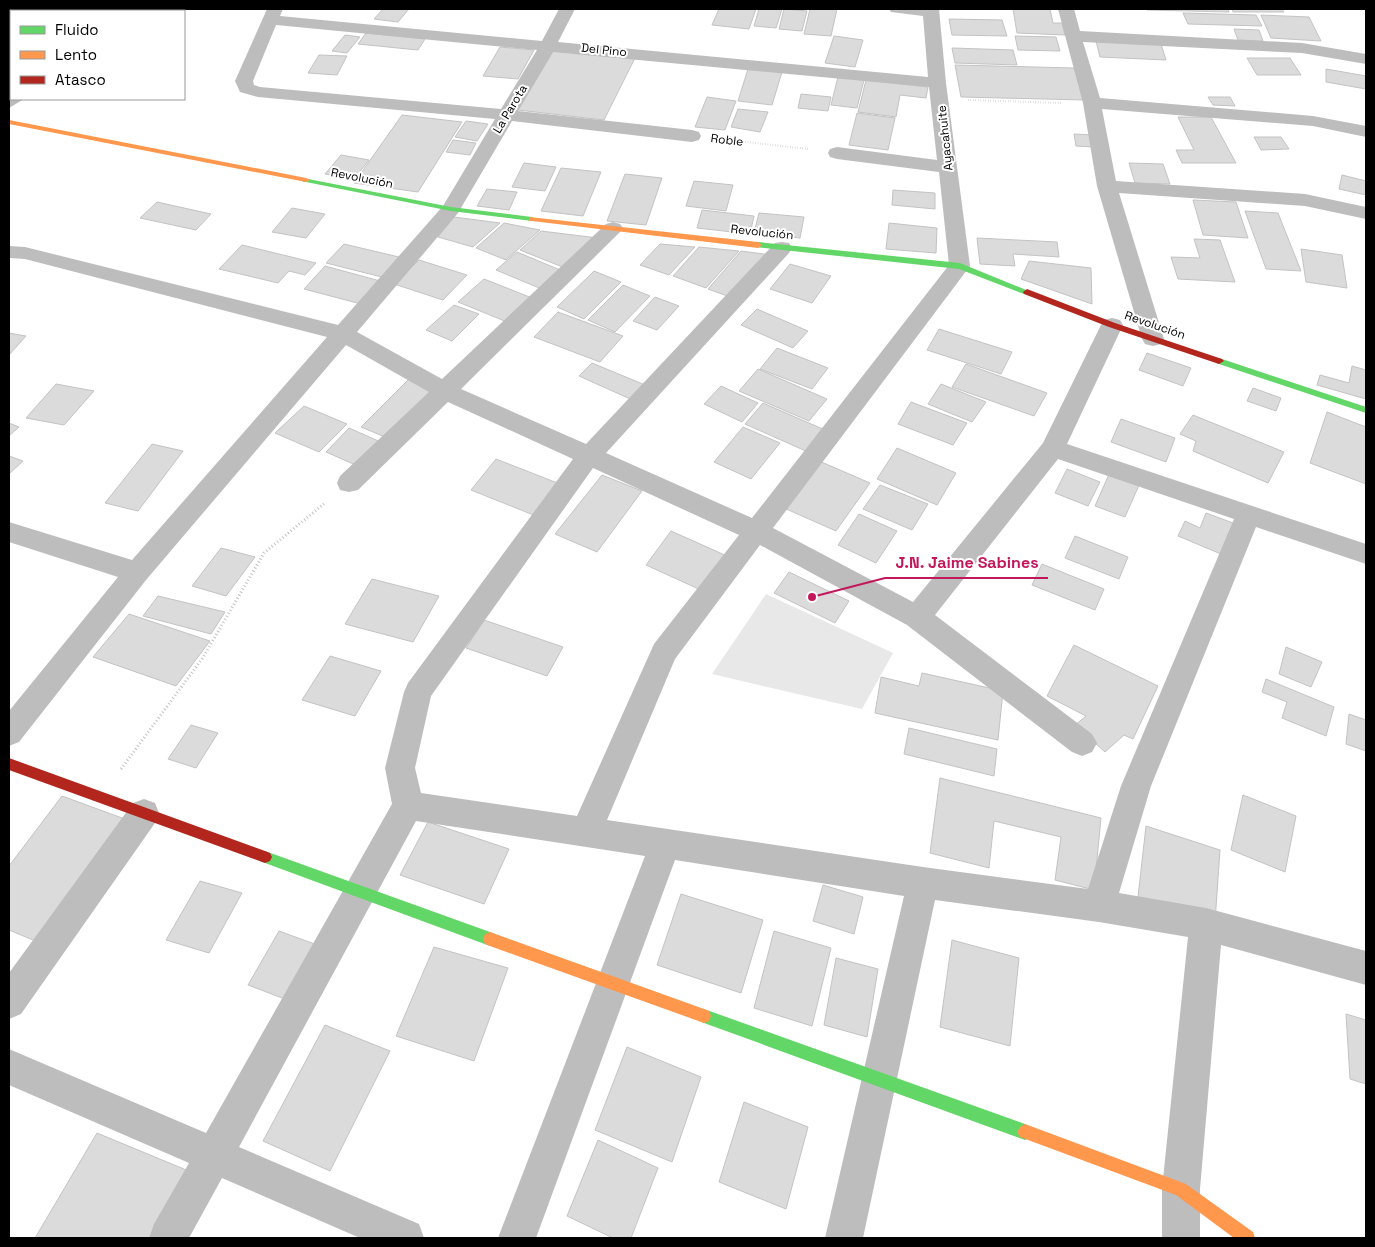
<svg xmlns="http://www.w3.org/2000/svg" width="1375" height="1247" viewBox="0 0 1375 1247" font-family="'Space Grotesk',sans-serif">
<rect width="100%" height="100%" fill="#fff"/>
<!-- green -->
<path fill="#e8e8e8" d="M766,594L893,653L862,709L712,674Z"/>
<!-- water -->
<path fill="#bababa" d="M9,9H169L165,11H11V99H24L9,108Z"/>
<!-- building -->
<path fill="#dbdbdb" stroke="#c3c3c3" d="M383,9H409L398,22L374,19Z
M719,9H756L749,29L712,25Z
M759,9H782L776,28L754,26Z
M784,9L807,11L802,31L779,29Z
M810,9H837L831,36L804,34Z
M1013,9H1050L1053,23H1062L1065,35L1017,33Z
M1147,9H1228L1229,12L1147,10Z
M1232,9H1282L1284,12H1233Z
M1183,13L1256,15L1262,26L1188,24Z
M1261,15L1309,17L1321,41L1271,38Z
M949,19L1002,20L1007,36L952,35Z
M1234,29L1259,30L1263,41L1238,40Z
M366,33L425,39L418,50L358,44Z
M345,35L360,37L347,53L332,51Z
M834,36L863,40L855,67L825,63Z
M1015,36L1056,37L1060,51L1018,50Z
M1096,41L1161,44L1166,60L1100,57Z
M500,47L534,50L518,79L483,76Z
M555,48L635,58L604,120L518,110Z
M952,48L1013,50L1017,65L955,63Z
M319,55L347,56L337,75L308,73Z
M1247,58H1290L1301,75H1257Z
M955,65L1074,68L1084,100L961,97Z
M748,69L782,72L772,105L738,101Z
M1326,69L1366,76V89L1326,82Z
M838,77L864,80L857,108L831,105Z
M866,80L928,87L926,98L900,95L896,117L858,112Z
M801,94L831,97L828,111L798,108Z
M707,97L736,101L725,130L695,127Z
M1208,97H1230L1235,106L1213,105Z
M738,109L768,112L760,132L731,127Z
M857,113L895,118L888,150L849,145Z
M402,115L462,122L418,192L354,183Z
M1178,117H1211L1236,163H1182L1176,150H1194Z
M466,121L488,124L477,141L455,137Z
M1074,134L1092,135L1094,147L1076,146Z
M1254,137H1281L1289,149L1261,150Z
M453,140L476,143L470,155L446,152Z
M341,155L369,160L354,179L325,174Z
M524,163L556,167L545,191L512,187Z
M1129,163L1163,164L1170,184L1135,183Z
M561,168L601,172L583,216L541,211Z
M625,174L662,178L646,225L607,221Z
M1342,175L1366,181V195L1339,189Z
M694,181L733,185L726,211L686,206Z
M487,189L517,192L509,210L477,206Z
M893,190L935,193V209L892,205Z
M1193,200L1236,202L1248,238L1203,235Z
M157,202L211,214L196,230L140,218Z
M292,208L325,214L306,238L272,232Z
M702,210L754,216L750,234L697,228Z
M1245,211L1278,213L1301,271L1266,269Z
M759,213L804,217L800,238L754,233Z
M454,217L500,223L473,247L438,237Z
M504,223L540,230L506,260L476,248Z
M889,223L937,228L936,253L886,249Z
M541,231L598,238L565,268L520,250Z
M977,238L1057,242L1059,257L1013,254L1015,266L980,264Z
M1194,239L1220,240L1235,282L1178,279L1171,257L1200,258Z
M344,244L399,257L382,277L326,263Z
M660,244L695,247L669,275L640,265Z
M242,245L316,263L305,275L289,271L278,283L219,269Z
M699,247L739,251L706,288L673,276Z
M1301,249L1342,255L1347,288L1306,282Z
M741,251L771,255L733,298L708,289Z
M517,252L565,272L544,290L496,270Z
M419,260L467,275L443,300L394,284Z
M1029,261L1091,268L1092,304L1021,279Z
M790,264L831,276L812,303L770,289Z
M325,266L380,281L361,304L304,289Z
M594,271L621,282L584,319L557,307Z
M484,279L537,300L512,324L458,302Z
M623,285L650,296L615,332L588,320Z
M655,297L679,306L657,330L633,321Z
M454,305L479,314L452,341L426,330Z
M757,309L808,331L793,348L741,325Z
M558,312L623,336L600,362L534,337Z
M939,329L1012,352L1001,374L927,350Z
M9,333L26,336L9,355Z
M777,348L828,368L812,389L760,369Z
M1147,353L1191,368L1183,386L1139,370Z
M592,363L650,387L637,402L579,376Z
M966,364L1047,393L1034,416L952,387Z
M1352,366L1366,370V399L1317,385L1320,375L1349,383Z
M758,369L827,399L809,421L739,391Z
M409,379L438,390L390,439L361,427Z
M56,384L94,391L64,425L26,418Z
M941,384L986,402L972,422L928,404Z
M721,386L758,403L742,422L704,404Z
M1253,388L1281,398L1276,411L1247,401Z
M911,402L967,423L953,445L898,424Z
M763,403L825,430L808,452L745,424Z
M304,406L347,424L319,452L275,433Z
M1327,412L1366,427V484L1310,463Z
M1193,415L1284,452L1268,483L1193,451L1196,441L1180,434Z
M1121,419L1175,438L1166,462L1111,442Z
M9,423L19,427L9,436Z
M743,427L780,443L751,479L714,462Z
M349,428L383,443L360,467L326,452Z
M152,444L183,451L138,511L105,503Z
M897,448L956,473L937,505L877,479Z
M9,456L23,461L9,474Z
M496,459L560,484L536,516L471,490Z
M819,461L870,483L836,531L784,508Z
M1067,469L1100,482L1088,506L1055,493Z
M1110,472L1140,483L1125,517L1095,506Z
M602,475L642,491L597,552L555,534Z
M880,485L928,504L912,530L863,509Z
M1206,513L1233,523L1221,554L1178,536L1185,521L1200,528Z
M859,514L897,531L876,563L838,545Z
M671,531L727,556L703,591L646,565Z
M1075,536L1128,557L1119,579L1065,558Z
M221,548L255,557L226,596L192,586Z
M1042,564L1104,589L1095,610L1032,585Z
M789,572L849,601L835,623L774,593Z
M372,579L439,596L413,642L345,624Z
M158,596L225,612L211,634L143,616Z
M129,614L210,641L176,686L93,657Z
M484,620L563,647L547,676L466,648Z
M1074,645L1158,686L1133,739L1124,735L1105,752L1075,725L1086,716L1047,696Z
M1286,647L1322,662L1311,687L1279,674Z
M330,656L381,671L355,716L302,700Z
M922,673L1003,691L998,740L875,713L881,677L919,686Z
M1266,679L1334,707L1326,736L1282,718L1287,702L1262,692Z
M1349,714L1366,720V751L1346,744Z
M191,725L218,733L196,768L168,759Z
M909,728L997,749L994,776L904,754Z
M940,778L1101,818L1094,890L1055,880L1061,837L994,821L989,868L930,853Z
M1243,795L1296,816L1285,872L1231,850Z
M62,796L133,822L45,945L9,930V866Z
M428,822L509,849L484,904L400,875Z
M1146,826L1220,850L1215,922L1138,897Z
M200,881L242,893L209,953L166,940Z
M823,885L863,897L854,934L813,921Z
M681,894L763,920L741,993L657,965Z
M279,931L320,946L290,1001L248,985Z
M774,931L831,948L812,1026L754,1008Z
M952,940L1019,958L1010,1046L940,1027Z
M434,947L508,968L474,1061L396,1036Z
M836,958L878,969L867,1037L824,1025Z
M1346,1014L1366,1020V1084L1350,1079Z
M325,1025L390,1051L330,1171L263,1141Z
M627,1047L701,1077L672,1162L595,1130Z
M744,1102L808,1127L786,1209L719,1182Z
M97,1133L196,1174L162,1238H35Z
M598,1140L658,1168L631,1238H613L567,1216Z"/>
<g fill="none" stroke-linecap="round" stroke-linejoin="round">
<!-- path-far1 -->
<path stroke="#c2c2c2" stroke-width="2" stroke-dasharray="0.5 2" stroke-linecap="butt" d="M968,100L1062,103
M718,139L809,149"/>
<!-- path -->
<path stroke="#c2c2c2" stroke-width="3" stroke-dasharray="1 2.5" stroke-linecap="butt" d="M121,769L202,659L264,553L325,503"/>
<!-- street -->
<path fill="#bdbdbd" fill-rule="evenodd" d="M267,9H283L280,16L542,41L559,9H575L558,42L928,77L923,16L891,12L889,9H939L946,83L970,266L773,528L913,602L1043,443L1101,325L1104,320L1112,318L1120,320L1123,325L1067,444L1366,544V564L1256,527L1151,786L1119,893L1206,908L1366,951V985L1221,945L1200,1189V1238H1162V1189L1188,937L1099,922L935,900L863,1238H825L904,896L675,860L536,1238H498L645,856L416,821L239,1147L419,1224L424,1238H360L222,1178L189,1238H149L154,1224L189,1163L9,1085V1049L206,1133L392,804L385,768L404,692L408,683L573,459L448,402L358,490L349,492L340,490L337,483L340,476L429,392L346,345L146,580L19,742L9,746V711L118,577L9,542V522L132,560L327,337L25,259L9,258V246L25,247L338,325L443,206L495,119L258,97L240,92L235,81ZM276,25L537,50L501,109L260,87L254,85L253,81ZM553,52L929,87L937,160L837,147L830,149L828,153L830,157L837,159L939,172L949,265L752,518L606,453L789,253L792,248L789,243L782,242L775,243L586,444L461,389L620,232L623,228L620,224L613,222L606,224L442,379L357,332L458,213L512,121L692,142L699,140L701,136L699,132L692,130L518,111ZM1058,459L1234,519L1121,786L1088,889L923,867L607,820L675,659L760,545L907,625L1072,752L1082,756L1092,752L1097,743L1092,734L935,615ZM593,468L739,535L654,644L577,816L421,793L415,768L431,696Z
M1058,9H1074L1080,31L1302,43L1366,54V64L1302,53L1083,42L1100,98L1313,116L1366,126V137L1313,126L1102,109L1116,181L1305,194L1366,207V219L1305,206L1119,193L1164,339L1161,344L1153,346L1145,344L1142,339L1097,186L1083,103Z
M144,799L155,803L159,813L155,823L21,1014L9,1019V973L133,803Z"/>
<!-- fast -->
<path fill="#63d668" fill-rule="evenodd" d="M303,178L451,207L532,217L536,219L532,221L451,211L306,182H303Z
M758,242L960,263L1031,292L1030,294H1024L959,269L755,247L754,245Z
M1219,358L1366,407V413L1216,363V359Z
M265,851L490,932L495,934L497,939L495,944L490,946L265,863L260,861L258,857L260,853Z
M704,1009L1025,1124L1030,1127L1033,1132L1030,1137L1025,1140L704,1023L699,1021L697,1016L699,1011Z"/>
<!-- slow -->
<path fill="#ff974d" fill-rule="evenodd" d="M9,120L306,178L310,180L306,182L9,124Z
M529,217L758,242L762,245L758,248L532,221H529Z
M490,932L704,1009L709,1011L711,1016L709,1021L704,1023L490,946L485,944L483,939L485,934Z
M1025,1124L1186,1184L1253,1232L1255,1238H1234L1176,1195L1020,1137L1017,1132L1020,1127Z"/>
<!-- jam -->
<path fill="#b3261e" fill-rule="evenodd" d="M1027,289L1115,323L1222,359L1224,361L1219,364L1216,363L1109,327L1024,294L1023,292Z
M9,758L265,851L270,853L272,857L270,861L265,863L9,770Z"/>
</g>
<g text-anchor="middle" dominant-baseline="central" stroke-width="4" stroke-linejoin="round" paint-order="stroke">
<!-- far-street labels -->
<g font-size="12" fill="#000" stroke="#fff">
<text transform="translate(604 50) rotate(6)">Del Pino</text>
<text transform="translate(510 109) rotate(-59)">La Parota</text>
<text transform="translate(945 138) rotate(-96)">Ayacahuite</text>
<text transform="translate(727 140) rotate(7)">Roble</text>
<text transform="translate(362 178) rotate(11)">Revolución</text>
<text transform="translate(762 232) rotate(6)">Revolución</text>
<text transform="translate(1155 325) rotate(19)">Revolución</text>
</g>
</g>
<!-- callouts -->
<path fill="none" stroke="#c2185b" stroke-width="2" d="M812 597L885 578H1048"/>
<circle fill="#c2185b" stroke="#fff" stroke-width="2" cx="812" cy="597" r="5"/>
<g font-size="16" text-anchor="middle" font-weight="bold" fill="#c2185b" stroke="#fff" stroke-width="4" stroke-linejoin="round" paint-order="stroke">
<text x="967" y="568">J.N. Jaime Sabines</text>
</g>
<!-- border -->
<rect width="1375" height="1247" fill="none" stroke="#000000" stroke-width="20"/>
<!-- legend -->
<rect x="10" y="10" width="175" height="90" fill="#ffffff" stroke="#999999"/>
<rect x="20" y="26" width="25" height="8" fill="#63d668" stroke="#999999"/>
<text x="55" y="35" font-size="15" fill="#000000">Fluido</text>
<rect x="20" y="51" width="25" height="8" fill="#ff974d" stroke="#999999"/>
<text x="55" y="60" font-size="15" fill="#000000">Lento</text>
<rect x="20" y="76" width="25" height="8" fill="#b3261e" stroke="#999999"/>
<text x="55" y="85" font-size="15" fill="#000000">Atasco</text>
</svg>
